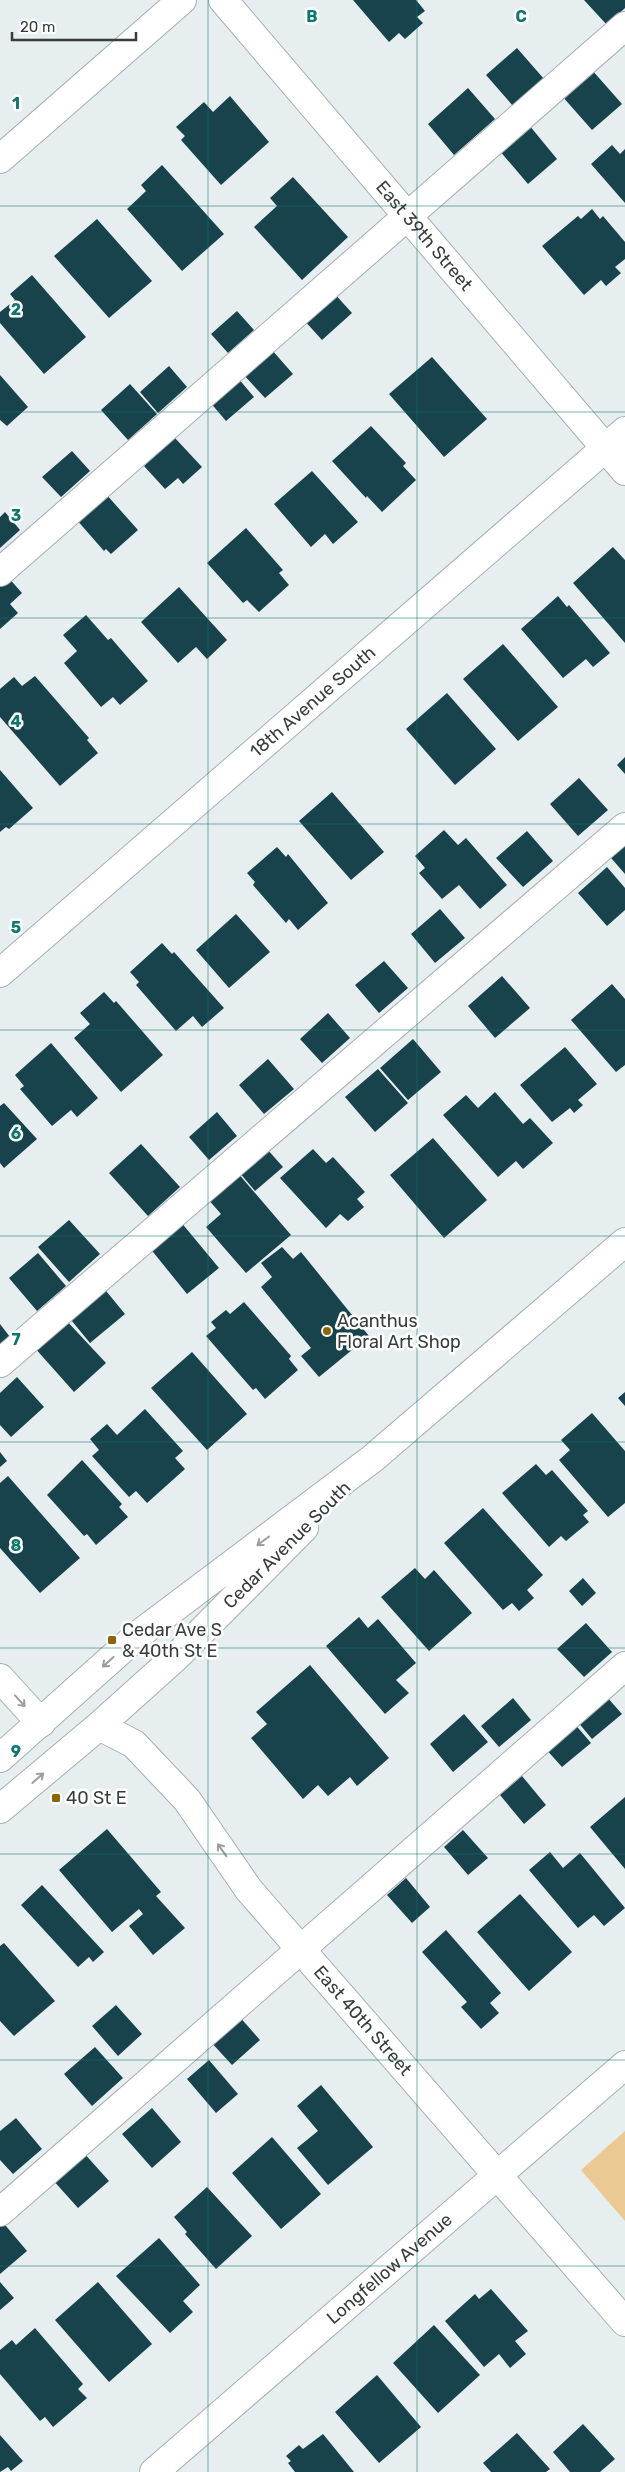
<svg xmlns="http://www.w3.org/2000/svg" width="625" height="2472" viewBox="0 0 625 2472" font-family="Rubik,sans-serif">
<rect width="100%" height="100%" fill="#e7eeef"/>
<!-- green -->
<path fill="#ebc992" d="M625,2131V2221L581,2170Z"/>
<!-- building -->
<path fill="#18434d" d="M353,0H416L425,11L417,17L423,23L405,39L399,33L389,42Z
M584,0H625V8L607,25Z
M517,48L544,79L513,106L486,75Z
M592,70L622,104L592,130L562,96Z
M468,88L495,119L454,155L428,124Z
M230,96L269,142L221,185L181,140L185,136L176,127L204,102L213,112Z
M529,125L557,159L528,184L499,150Z
M612,145L620,154L625,149V203L591,164Z
M162,165L224,234L182,271L127,209L146,191L141,185Z
M293,177L348,237L302,280L254,227L277,206L270,198Z
M592,209L600,219L603,216L625,242V259L615,267L621,273L606,286L601,280L584,295L542,246L578,216L581,219Z
M97,219L152,281L109,318L54,256Z
M32,275L86,337L44,374L0,323V312L15,300L10,294Z
M333,292L352,313L322,340L303,319Z
M237,311L254,330L228,353L211,334Z
M272,350L293,374L265,398L244,375Z
M432,357L487,419L444,457L389,394Z
M169,366L187,387L158,413L140,392Z
M0,375L28,407L7,426L0,420Z
M237,377L254,397L226,421L209,401Z
M130,384L157,414L128,440L101,410Z
M371,426L406,463L403,466L416,480L382,512L367,496L366,498L332,461Z
M175,438L202,467L183,484L178,478L165,489L144,466Z
M72,451L90,471L61,497L42,477Z
M312,471L358,522L333,544L325,534L311,547L274,504Z
M105,493L138,530L111,554L106,549L104,551L76,519Z
M5,512L20,530L0,548V517Z
M246,528L283,570L279,573L289,585L259,612L247,600L243,603L207,563Z
M613,547L625,560V643L573,583Z
M7,576L22,593L10,604L18,613L0,629V582Z
M179,587L227,640L207,659L196,647L178,663L141,622Z
M558,596L567,607L569,605L610,653L593,667L586,659L563,678L521,629Z
M86,615L108,640L111,638L148,681L120,705L113,697L101,707L64,663L77,651L63,635Z
M503,644L558,707L518,741L463,679Z
M35,676L89,738L87,740L98,753L60,786L0,717V689L14,677L22,686Z
M447,693L496,749L455,785L406,729Z
M625,757V774L617,765Z
M0,770L33,808L9,829L6,827L0,832Z
M579,778L608,810L578,836L550,804Z
M332,792L384,852L351,880L299,821Z
M444,830L458,845L466,838L507,885L480,909L459,885L442,899L419,873L425,868L415,856Z
M527,831L553,861L523,887L496,858Z
M625,833V874L605,851Z
M277,847L286,857L288,854L328,903L298,930L289,919L286,923L253,885L255,882L247,873Z
M607,867L625,888V910L607,926L578,893Z
M440,909L465,938L435,963L411,934Z
M236,914L270,952L229,988L196,950Z
M162,943L172,954L174,952L224,1008L202,1027L193,1016L176,1031L136,985L139,982L130,972Z
M384,961L408,988L379,1013L355,985Z
M502,976L530,1008L495,1038L468,1006Z
M612,984L625,999V1065L616,1072L571,1020Z
M104,992L114,1003L116,1001L163,1055L121,1092L74,1038L90,1024L80,1013Z
M328,1013L350,1038L322,1063L300,1039Z
M413,1039L441,1072L408,1100L380,1068Z
M51,1043L98,1098L77,1117L71,1110L52,1126L20,1089L24,1086L15,1075Z
M565,1047L597,1084L578,1100L583,1105L574,1113L570,1108L552,1122L520,1085Z
M268,1059L294,1089L264,1114L239,1085Z
M378,1069L408,1103L375,1132L345,1097Z
M495,1092L523,1124L530,1118L553,1143L523,1169L516,1161L498,1177L443,1115L466,1095L478,1108Z
M4,1103L37,1139L4,1168L0,1163V1106Z
M217,1112L237,1136L209,1160L189,1137Z
M433,1138L487,1200L444,1238L390,1175Z
M141,1144L180,1187L148,1216L109,1173Z
M267,1149L283,1167L255,1191L239,1172Z
M313,1149L326,1163L333,1157L365,1192L357,1199L364,1207L348,1221L340,1214L326,1228L280,1178Z
M237,1172L291,1235L246,1273L206,1227L221,1214L207,1198Z
M69,1220L100,1254L69,1282L38,1247Z
M180,1221L219,1268L187,1294L149,1247Z
M282,1247L293,1259L301,1252L369,1336L319,1377L301,1356L311,1348L261,1287L272,1277L261,1263Z
M38,1253L66,1286L37,1311L9,1278Z
M102,1286L125,1314L90,1343L67,1315Z
M244,1302L291,1356L289,1359L298,1370L265,1399L256,1388L253,1390L206,1336L216,1328L211,1322L226,1310L230,1314Z
M64,1318L106,1363L74,1392L34,1347Z
M0,1324L10,1337L0,1346Z
M192,1352L247,1414L207,1450L151,1388Z
M17,1377L44,1407L11,1437L0,1425V1393Z
M625,1392V1406L618,1398Z
M145,1409L183,1451L175,1458L185,1469L147,1503L136,1491L129,1497L92,1456L99,1450L90,1439L107,1424L117,1435Z
M592,1413L625,1451V1503L608,1517L559,1460L570,1450L561,1440Z
M0,1452L7,1461L0,1467Z
M82,1460L122,1504L119,1507L128,1517L96,1545L87,1534L84,1536L47,1495Z
M536,1464L546,1475L552,1470L588,1511L583,1515L589,1522L566,1541L561,1536L549,1547L502,1493Z
M8,1476L80,1558L40,1593L0,1548V1483Z
M483,1508L543,1575L527,1590L534,1598L519,1611L512,1603L503,1610L444,1543Z
M415,1568L425,1579L434,1570L472,1613L429,1651L381,1597Z
M583,1578L596,1593L582,1606L569,1591Z
M359,1617L368,1628L378,1619L416,1663L396,1680L409,1693L385,1714L326,1646Z
M586,1623L612,1652L584,1677L557,1649Z
M310,1665L389,1758L357,1786L350,1777L328,1796L318,1785L303,1799L251,1738L267,1724L256,1712Z
M606,1696L622,1714L592,1739L577,1721Z
M513,1698L531,1720L499,1747L481,1726Z
M464,1714L488,1742L453,1772L430,1744Z
M573,1722L591,1743L562,1767L544,1747Z
M522,1776L546,1805L524,1824L500,1795Z
M625,1797V1869L590,1827Z
M107,1829L161,1892L156,1896L185,1928L153,1955L129,1926L143,1914L139,1909L112,1932L59,1870Z
M463,1830L488,1858L468,1875L444,1847Z
M550,1852L563,1868L580,1853L625,1908L604,1926L594,1915L578,1928L529,1870Z
M406,1878L430,1907L412,1923L387,1895Z
M42,1885L104,1952L93,1962L89,1957L78,1967L21,1905Z
M520,1894L572,1952L529,1991L477,1932Z
M446,1930L501,1993L490,2003L499,2013L481,2029L461,2007L467,2002L422,1952Z
M4,1943L55,2001L14,2036L0,2021V1946Z
M116,2005L142,2034L118,2056L92,2026Z
M238,2015L260,2040L232,2065L210,2041Z
M95,2047L123,2078L92,2106L64,2074Z
M209,2060L238,2094L216,2113L187,2079Z
M321,2085L373,2147L328,2185L297,2148L318,2131L297,2106Z
M152,2108L181,2142L152,2168L122,2134Z
M16,2118L42,2149L13,2174L0,2160V2131Z
M272,2137L321,2194L281,2229L232,2173Z
M83,2152L109,2181L78,2208L52,2179Z
M207,2187L252,2236L216,2269L185,2234L187,2232L174,2217Z
M0,2219L27,2251L0,2274Z
M159,2238L200,2285L183,2301L193,2312L170,2333L116,2276Z
M0,2282L14,2298L0,2310Z
M98,2282L152,2344L109,2382L55,2320Z
M491,2289L528,2331L515,2341L526,2354L510,2368L499,2354L484,2367L445,2321L475,2294L479,2299Z
M434,2325L480,2375L438,2413L393,2363Z
M35,2328L83,2384L78,2389L87,2398L53,2427L45,2417L40,2421L0,2374V2350L12,2340L16,2345Z
M377,2375L421,2427L379,2463L335,2412Z
M583,2424L615,2459L600,2472H570L553,2452Z
M517,2433L550,2469L546,2472H491L483,2463Z
M323,2434L354,2472H295L288,2463L291,2461L286,2456L299,2445L303,2449Z
M0,2435L23,2461L11,2471L8,2467L0,2472Z"/>
<g fill="none" stroke-linecap="round" stroke-linejoin="round">
<!-- minor casing -->
<g stroke="#a8aeb0" stroke-width="30">
<g id="minor">
<path id="s1" d="M223,0L625,471"/>
<path d="M0,159L182,0"/>
<path d="M0,572L625,26"/>
<path id="s2" d="M0,973L625,431"/>
<path d="M0,1363L625,827"/>
<path d="M0,1678L41,1723"/>
<path id="s3" d="M99,1726L134,1744L187,1800L249,1890L625,2322"/>
<path d="M0,2212L625,1666"/>
<path id="s4" d="M154,2472L625,2065"/>
</g>
</g>
<!-- major casing -->
<g stroke="#a8aeb0" stroke-width="30">
<path id="major" d="M0,1758L138,1635L372,1459L625,1242
M0,1809L99,1726L178,1655L304,1528"/>
</g>
<!-- minor -->
<use href="#minor" stroke="#fff" stroke-width="28"/>
<!-- major -->
<use href="#major" stroke="#fff" stroke-width="28"/>
</g>
<!-- one-way arrows -->
<defs><path id="oneway-shaft" d="M-6 0H5M1.5-3L5.5 0L1.5 3" fill="none" stroke-width="1.6" stroke-linecap="round" stroke-linejoin="round" transform="scale(1.25)"/></defs>
<g stroke="#9c9e9e">
<use href="#oneway-shaft" transform="translate(263 1541) rotate(143)"/>
<use href="#oneway-shaft" transform="translate(108 1662) rotate(138)"/>
<use href="#oneway-shaft" transform="translate(20 1701) rotate(48)"/>
<use href="#oneway-shaft" transform="translate(38 1778) rotate(-41)"/>
<use href="#oneway-shaft" transform="translate(222 1850) rotate(-125)"/>
</g>
<!-- grid -->
<path fill="none" stroke="#0f766e" stroke-width="1" stroke-opacity="0.55" d="M208,0V2472M417,0V2472M0,206H625M0,412H625M0,618H625M0,824H625M0,1030H625M0,1236H625M0,1442H625M0,1648H625M0,1854H625M0,2060H625M0,2266H625"/>
<!-- markers -->
<g fill="#8e650a" stroke="#fff" stroke-width="2">
<circle cx="327" cy="1331" r="5"/>
<rect x="107" y="1635" width="10" height="10" rx="2.5"/>
<rect x="51" y="1793" width="10" height="10" rx="2.5"/>
</g>
<g text-anchor="middle" dominant-baseline="central" stroke-width="5" stroke-linejoin="round" paint-order="stroke">
<!-- street labels -->
<g font-size="18" fill="#393c3c" stroke="#fff">
<text stroke="none"><textPath href="#s1" startOffset="310">East 39th Street</textPath></text>
<text stroke="none"><textPath href="#s2" startOffset="414">18th Avenue South</textPath></text>
<text transform="translate(287 1545) rotate(-45)">Cedar Avenue South</text>
<text stroke="none"><textPath href="#s3" startOffset="399">East 40th Street</textPath></text>
<text stroke="none"><textPath href="#s4" startOffset="311">Longfellow Avenue</textPath></text>
</g>
<!-- poi labels -->
<g font-size="18" fill="#393c3c" stroke="#fff" text-anchor="start">
<text x="337" y="1321">Acanthus<tspan x="337" dy="21">Floral Art Shop</tspan></text>
<text x="122" y="1630">Cedar Ave S<tspan x="122" dy="21">&amp; 40th St E</tspan></text>
<text x="66" y="1798">40 St E</text>
</g>
</g>
<g font-size="16" text-anchor="middle" font-weight="bold" fill="#0f766e" stroke="#fff" stroke-width="5" stroke-linejoin="round" paint-order="stroke">
<text x="312" y="22">B</text>
<text x="521" y="22">C</text>
<text x="16" y="109">1</text>
<text x="16" y="315">2</text>
<text x="16" y="521">3</text>
<text x="16" y="727">4</text>
<text x="16" y="933">5</text>
<text x="16" y="1139">6</text>
<text x="16" y="1345">7</text>
<text x="16" y="1551">8</text>
<text x="16" y="1757">9</text>
</g>
<!-- scale -->
<path d="M12 32v8h124v-8" fill="none" stroke="#393c3c" stroke-width="2.5"/>
<text x="20" y="32" font-size="15" fill="#393c3c" stroke="#ffffff" stroke-width="4" paint-order="stroke">20 m</text>
</svg>
